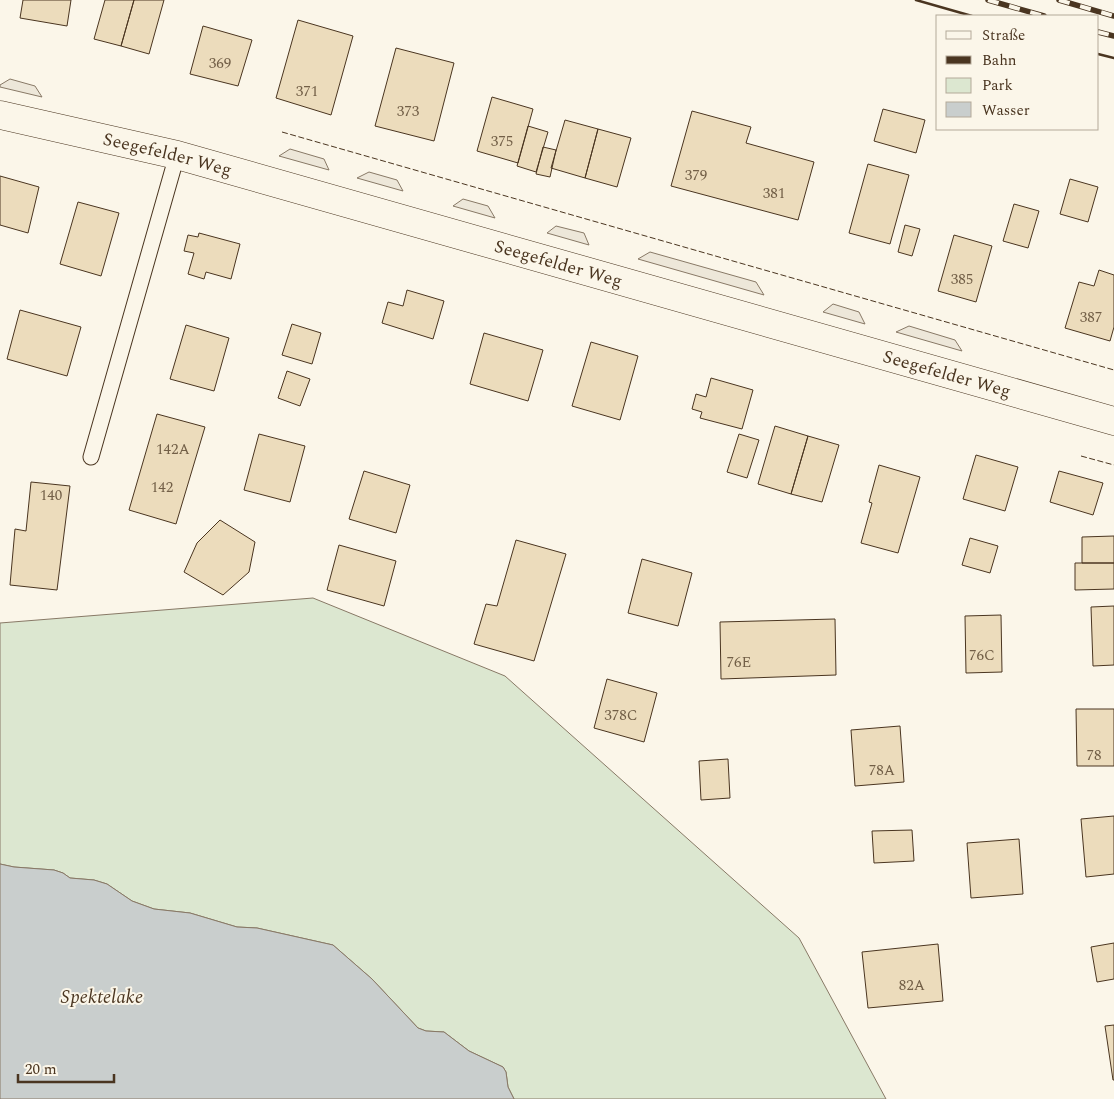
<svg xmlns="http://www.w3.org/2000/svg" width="1114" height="1099" viewBox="0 0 1114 1099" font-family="Spectral,serif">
<rect width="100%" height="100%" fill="#fbf6e9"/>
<!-- green -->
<path fill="#dce7d0" stroke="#887966" d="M313,598L505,676L799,938L886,1099H514L508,1087L506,1072L503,1067L469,1051L444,1032L426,1031L418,1028L372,979L333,945L257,928L237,927L190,913L154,909L132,901L107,884L94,880L70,878L63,873L54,870L14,867L0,864V623Z"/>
<!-- parking -->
<path fill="#ede7d9" stroke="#887966" d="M10,79L35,86L42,97L0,87V85Z
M290,149L324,159L329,170L279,156Z
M369,172L397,180L403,191L357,178Z
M463,199L488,206L495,218L453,206Z
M556,226L584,233L589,245L547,233Z
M650,252L756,282L764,295L638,259Z
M833,304L859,312L865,324L823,312Z
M909,326L955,340L962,351L896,332Z"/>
<!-- water -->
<path fill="#c9cecd" stroke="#887966" d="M0,864L14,867L54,870L63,873L70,878L94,880L107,884L132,901L154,909L190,913L237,927L257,928L333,945L372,979L418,1028L426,1031L444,1032L469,1051L503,1067L506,1072L508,1087L514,1099H0Z"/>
<!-- building -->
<path fill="#ecdcbc" stroke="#4a3520" d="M23,0H71L67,26L20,18Z
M105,0H134L121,46L94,39Z
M134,0H164L149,54L121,46Z
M298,20L353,36L331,115L276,98Z
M203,26L252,40L238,86L190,74Z
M396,48L454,63L434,141L375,126Z
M492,97L533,109L518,163L477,151Z
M883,109L925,120L916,153L874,141Z
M692,111L751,127L746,143L814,162L798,220L671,186Z
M565,120L598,129L585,178L551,168Z
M528,126L548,132L536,172L517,166Z
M598,129L631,138L617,187L585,178Z
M543,147L556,150L550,177L536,174Z
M868,164L909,175L890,244L849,233Z
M0,176L39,187L28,233L0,225Z
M1070,179L1098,187L1088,222L1060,214Z
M78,202L119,213L101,276L60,264Z
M1014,204L1039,211L1028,248L1003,241Z
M905,225L920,229L912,256L898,252Z
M199,233L240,244L231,279L206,272L204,279L188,274L194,253L184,251L188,235L198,237Z
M954,235L992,246L976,302L938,291Z
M1099,270L1114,275V327L1110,341L1065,328L1079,282L1094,286Z
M407,290L444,301L433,339L382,323L388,302L403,306Z
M20,310L81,327L67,376L7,359Z
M292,324L321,333L312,364L282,355Z
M186,325L229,338L214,391L170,379Z
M484,333L543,350L528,401L470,384Z
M591,342L638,356L620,420L572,406Z
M287,371L310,379L300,406L278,398Z
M711,378L753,390L742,429L700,418L702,412L692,409L696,394L706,397Z
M157,414L205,427L176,524L129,510Z
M775,426L808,436L791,494L758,484Z
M259,434L305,446L290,502L244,490Z
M739,434L759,440L747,478L727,472Z
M808,436L839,445L822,502L791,494Z
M976,455L1018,467L1005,511L963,499Z
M879,465L920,477L898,553L861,543L872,503L869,502Z
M364,471L410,485L396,533L349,519Z
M1059,471L1103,483L1093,515L1050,502Z
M31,482L70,486L57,590L10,585L15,529L26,531Z
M220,520L255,542L249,572L223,595L184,572L197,543Z
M1114,536V563H1082V537Z
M970,538L998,546L990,573L962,565Z
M516,540L566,554L534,661L474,644L486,604L497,606Z
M339,545L396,561L384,606L327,590Z
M642,559L692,573L678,626L628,613Z
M1075,563H1114V589L1075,590Z
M1114,606V665L1093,666L1091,607Z
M1001,615L1002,672L966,673L965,616Z
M835,619L836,675L721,679L720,622Z
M607,679L657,693L644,742L594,728Z
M1076,709H1114V766H1077Z
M900,726L904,782L855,786L851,730Z
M728,759L730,798L701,800L699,761Z
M1114,816V874L1086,877L1081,819Z
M912,830L914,861L874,863L872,831Z
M1019,839L1023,894L971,898L967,843Z
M1114,943V979L1097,982L1091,947Z
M938,944L943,1001L868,1008L862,952Z
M1114,1025V1080H1113L1105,1026Z"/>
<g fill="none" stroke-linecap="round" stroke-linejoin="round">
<!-- lane casing -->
<g stroke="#4a3520" stroke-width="17">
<path id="lane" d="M91,457L177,155"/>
</g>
<!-- secondary casing -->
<g stroke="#4a3520" stroke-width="29">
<g id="secondary">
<path id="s1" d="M0,115L177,155L1114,421"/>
</g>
</g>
<!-- lane -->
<use href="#lane" stroke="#fbf6e9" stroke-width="15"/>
<!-- secondary -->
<use href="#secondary" stroke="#fbf6e9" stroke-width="28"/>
<!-- rail casing -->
<g stroke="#4a3520" stroke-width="5.5">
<path id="rail" d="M988,0L1044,16
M1059,0L1114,16
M1098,32L1114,36"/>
</g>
<!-- rail -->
<use href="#rail" stroke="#fbf6e9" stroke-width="4" stroke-dasharray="11" stroke-linecap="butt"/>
<!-- fence -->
<path stroke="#4a3520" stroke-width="1" stroke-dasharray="6 2.5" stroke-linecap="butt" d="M282,132L1114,370
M1081,456L1114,465"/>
<!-- wall -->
<path stroke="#4a3520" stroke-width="2.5" d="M916,0L972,16
M1098,54L1114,58"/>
</g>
<g text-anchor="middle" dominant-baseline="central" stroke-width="4" stroke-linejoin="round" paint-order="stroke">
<!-- number labels -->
<g font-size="15" fill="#725f47">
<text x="220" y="63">369</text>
<text x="307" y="91">371</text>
<text x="408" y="111">373</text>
<text x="502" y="141">375</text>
<text x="696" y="175">379</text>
<text x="774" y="193">381</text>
<text x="962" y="279">385</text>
<text x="1091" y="317">387</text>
<text x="173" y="449">142A</text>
<text x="162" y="487">142</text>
<text x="51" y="495">140</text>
<text x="982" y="655">76C</text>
<text x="739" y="662">76E</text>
<text x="621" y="715">378C</text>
<text x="1094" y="755">78</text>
<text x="882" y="770">78A</text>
<text x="912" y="985">82A</text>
</g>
<!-- street labels -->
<g font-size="18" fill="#4a3520" stroke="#fbf6e9">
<text stroke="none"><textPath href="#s1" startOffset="172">Seegefelder Weg</textPath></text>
<text stroke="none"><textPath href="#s1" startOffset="578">Seegefelder Weg</textPath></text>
<text stroke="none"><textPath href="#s1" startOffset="982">Seegefelder Weg</textPath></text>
</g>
<!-- water labels -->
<g font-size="19" font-style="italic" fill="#4a3520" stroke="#fbf6e9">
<text x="102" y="997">Spektelake</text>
</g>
</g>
<!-- legend -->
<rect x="936" y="15" width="162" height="115" fill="#fbf6e9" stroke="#b4a999"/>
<rect x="946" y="31" width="25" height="8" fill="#fbf6e9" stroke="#b4a999"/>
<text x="982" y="40" font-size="15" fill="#4a3520">Straße</text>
<rect x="946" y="56" width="25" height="8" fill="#4a3520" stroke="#b4a999"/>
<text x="982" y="65" font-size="15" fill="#4a3520">Bahn</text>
<rect x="946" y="78" width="25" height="15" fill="#dce7d0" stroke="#b4a999"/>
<text x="982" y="90" font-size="15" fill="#4a3520">Park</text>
<rect x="946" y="102" width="25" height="15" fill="#c9cecd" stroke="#b4a999"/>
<text x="982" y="115" font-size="15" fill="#4a3520">Wasser</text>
<!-- scale -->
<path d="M18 1074v8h96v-8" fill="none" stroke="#4a3520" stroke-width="2.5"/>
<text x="25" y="1074" font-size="15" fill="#4a3520" stroke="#fbf6e9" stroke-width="4" paint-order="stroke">20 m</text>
</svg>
